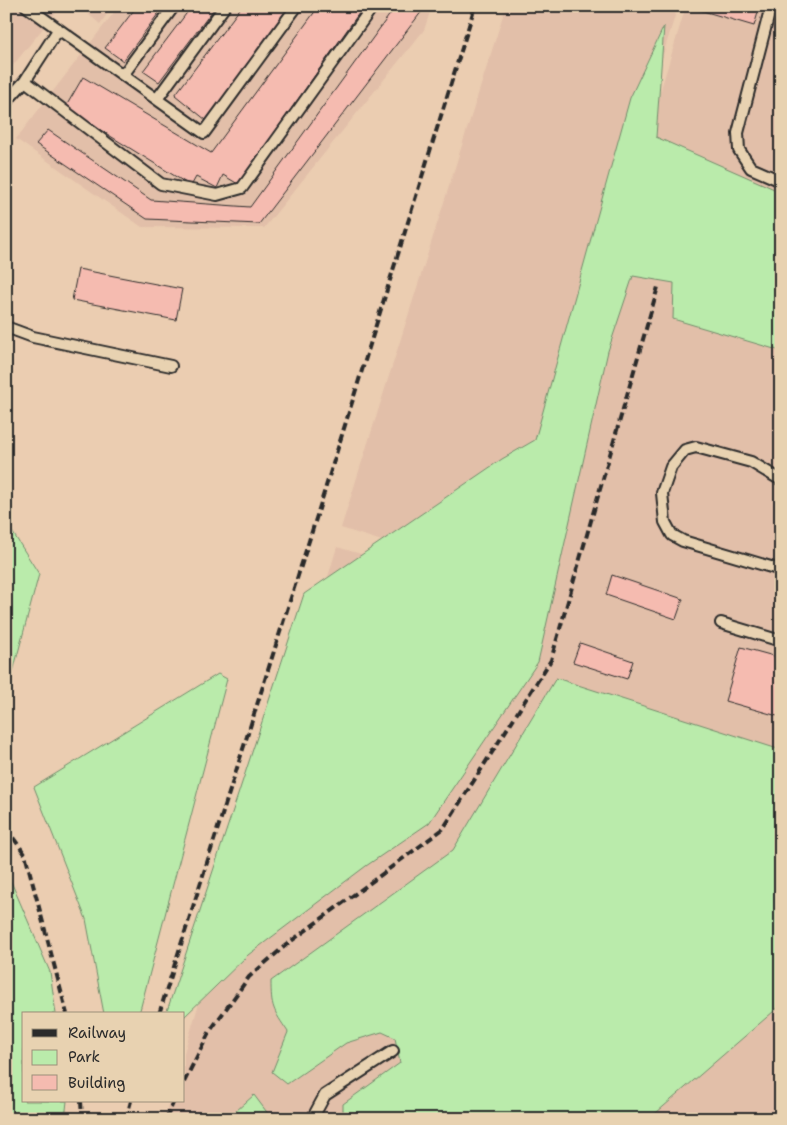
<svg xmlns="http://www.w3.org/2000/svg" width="787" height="1125" viewBox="0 0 787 1125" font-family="'Shantell Sans',sans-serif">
<rect width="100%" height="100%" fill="#ebcdb1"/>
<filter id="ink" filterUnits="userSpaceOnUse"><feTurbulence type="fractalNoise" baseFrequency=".02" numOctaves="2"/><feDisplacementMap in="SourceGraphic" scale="10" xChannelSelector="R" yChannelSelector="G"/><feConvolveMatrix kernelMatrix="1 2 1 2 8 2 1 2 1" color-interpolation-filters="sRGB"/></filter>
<g filter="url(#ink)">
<!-- built -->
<path fill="#e2bfa9" d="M6,6H61L6,74Z
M79,6H113L100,24Z
M119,6H432L424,30L264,228L142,227L16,139Z
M506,6H678L501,579L341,528Z
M686,6H781V1119H164L169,1101H184V1053L337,547L508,597Z"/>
<!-- green -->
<path fill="#baebab" stroke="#728b6b" d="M664,26L656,137L781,192V351L673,319L674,283L633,276L608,351L538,662L429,823L366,866L248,955L184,1017V1014H166L304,594L502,459L535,440L630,98Z
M6,522L39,574L6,698Z
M218,674L227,679L139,1014H104L86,919L34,787Z
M556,678L781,750V1005L649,1119H343V1104L400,1063L395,1038L382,1032L346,1043L287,1084L272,1072L288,1032C273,1010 271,1007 271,981L453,850Z
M6,870L50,972L56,1014H24V1101H67L65,1119H6Z
M254,1095L272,1119H227Z"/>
<!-- building -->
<path fill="#f5bbb0" stroke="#2b2b2b" d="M137,6H164L123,61L105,48Z
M192,6H216L159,82L143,71Z
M242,6H290L206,120L175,95Z
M319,6H364L238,184L223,175L217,188L196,177L191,186L65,108L83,77L211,153Z
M396,6H424L422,11L259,224L147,219L36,144L48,130L151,200L250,207Z
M694,6H760L754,26L693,8Z
M78,269L182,289L176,320L72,300Z
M612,575L683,599L676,619L606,595Z
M580,643L633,661L627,679L573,662Z
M741,647L781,658V717L725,701Z"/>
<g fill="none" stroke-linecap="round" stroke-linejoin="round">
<!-- lane casing -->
<g stroke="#2b2b2b" stroke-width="14">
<path id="lane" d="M26,6L204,133L297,6
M771,6L738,133L739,150L751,168L781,181
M123,75L174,6
M25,81L161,184L217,195L242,188L373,6
M157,99L225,6
M6,102L25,81L58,30
M6,327L33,337L171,366
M781,480L751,462L696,447L685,450L671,467L662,493L665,522L672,535L683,541L781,570
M721,623L781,641
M312,1119L325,1095L393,1051"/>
</g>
<!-- lane -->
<use href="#lane" stroke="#e8d2b1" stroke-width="10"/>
<!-- rail -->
<path stroke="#2b2b2b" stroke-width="4" stroke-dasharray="8 4" stroke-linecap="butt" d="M6,828L25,854L67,1014
M159,1014L314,525L475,6
M184,1082L210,1031L249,977L286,945L443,829L551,660L658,287
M81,1101L82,1119
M126,1119L131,1101
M166,1119L174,1101"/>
</g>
</g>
<!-- margin -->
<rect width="787" height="1125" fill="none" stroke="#e8d2b1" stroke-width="25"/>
<rect x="12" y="12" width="762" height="1100" fill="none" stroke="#2b2b2b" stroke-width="2" filter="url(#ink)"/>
<!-- legend -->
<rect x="22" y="1012" width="162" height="90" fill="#e8d2b1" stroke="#9c8f7b"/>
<rect x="32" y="1029" width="25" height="8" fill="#2b2b2b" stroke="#9c8f7b"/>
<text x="68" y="1038" font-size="15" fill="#2b2b2b">Railway</text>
<rect x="32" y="1050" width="25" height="15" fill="#baebab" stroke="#9c8f7b"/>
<text x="68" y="1062" font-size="15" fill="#2b2b2b">Park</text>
<rect x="32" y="1075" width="25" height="15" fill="#f5bbb0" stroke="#9c8f7b"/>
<text x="68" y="1088" font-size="15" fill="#2b2b2b">Building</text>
</svg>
